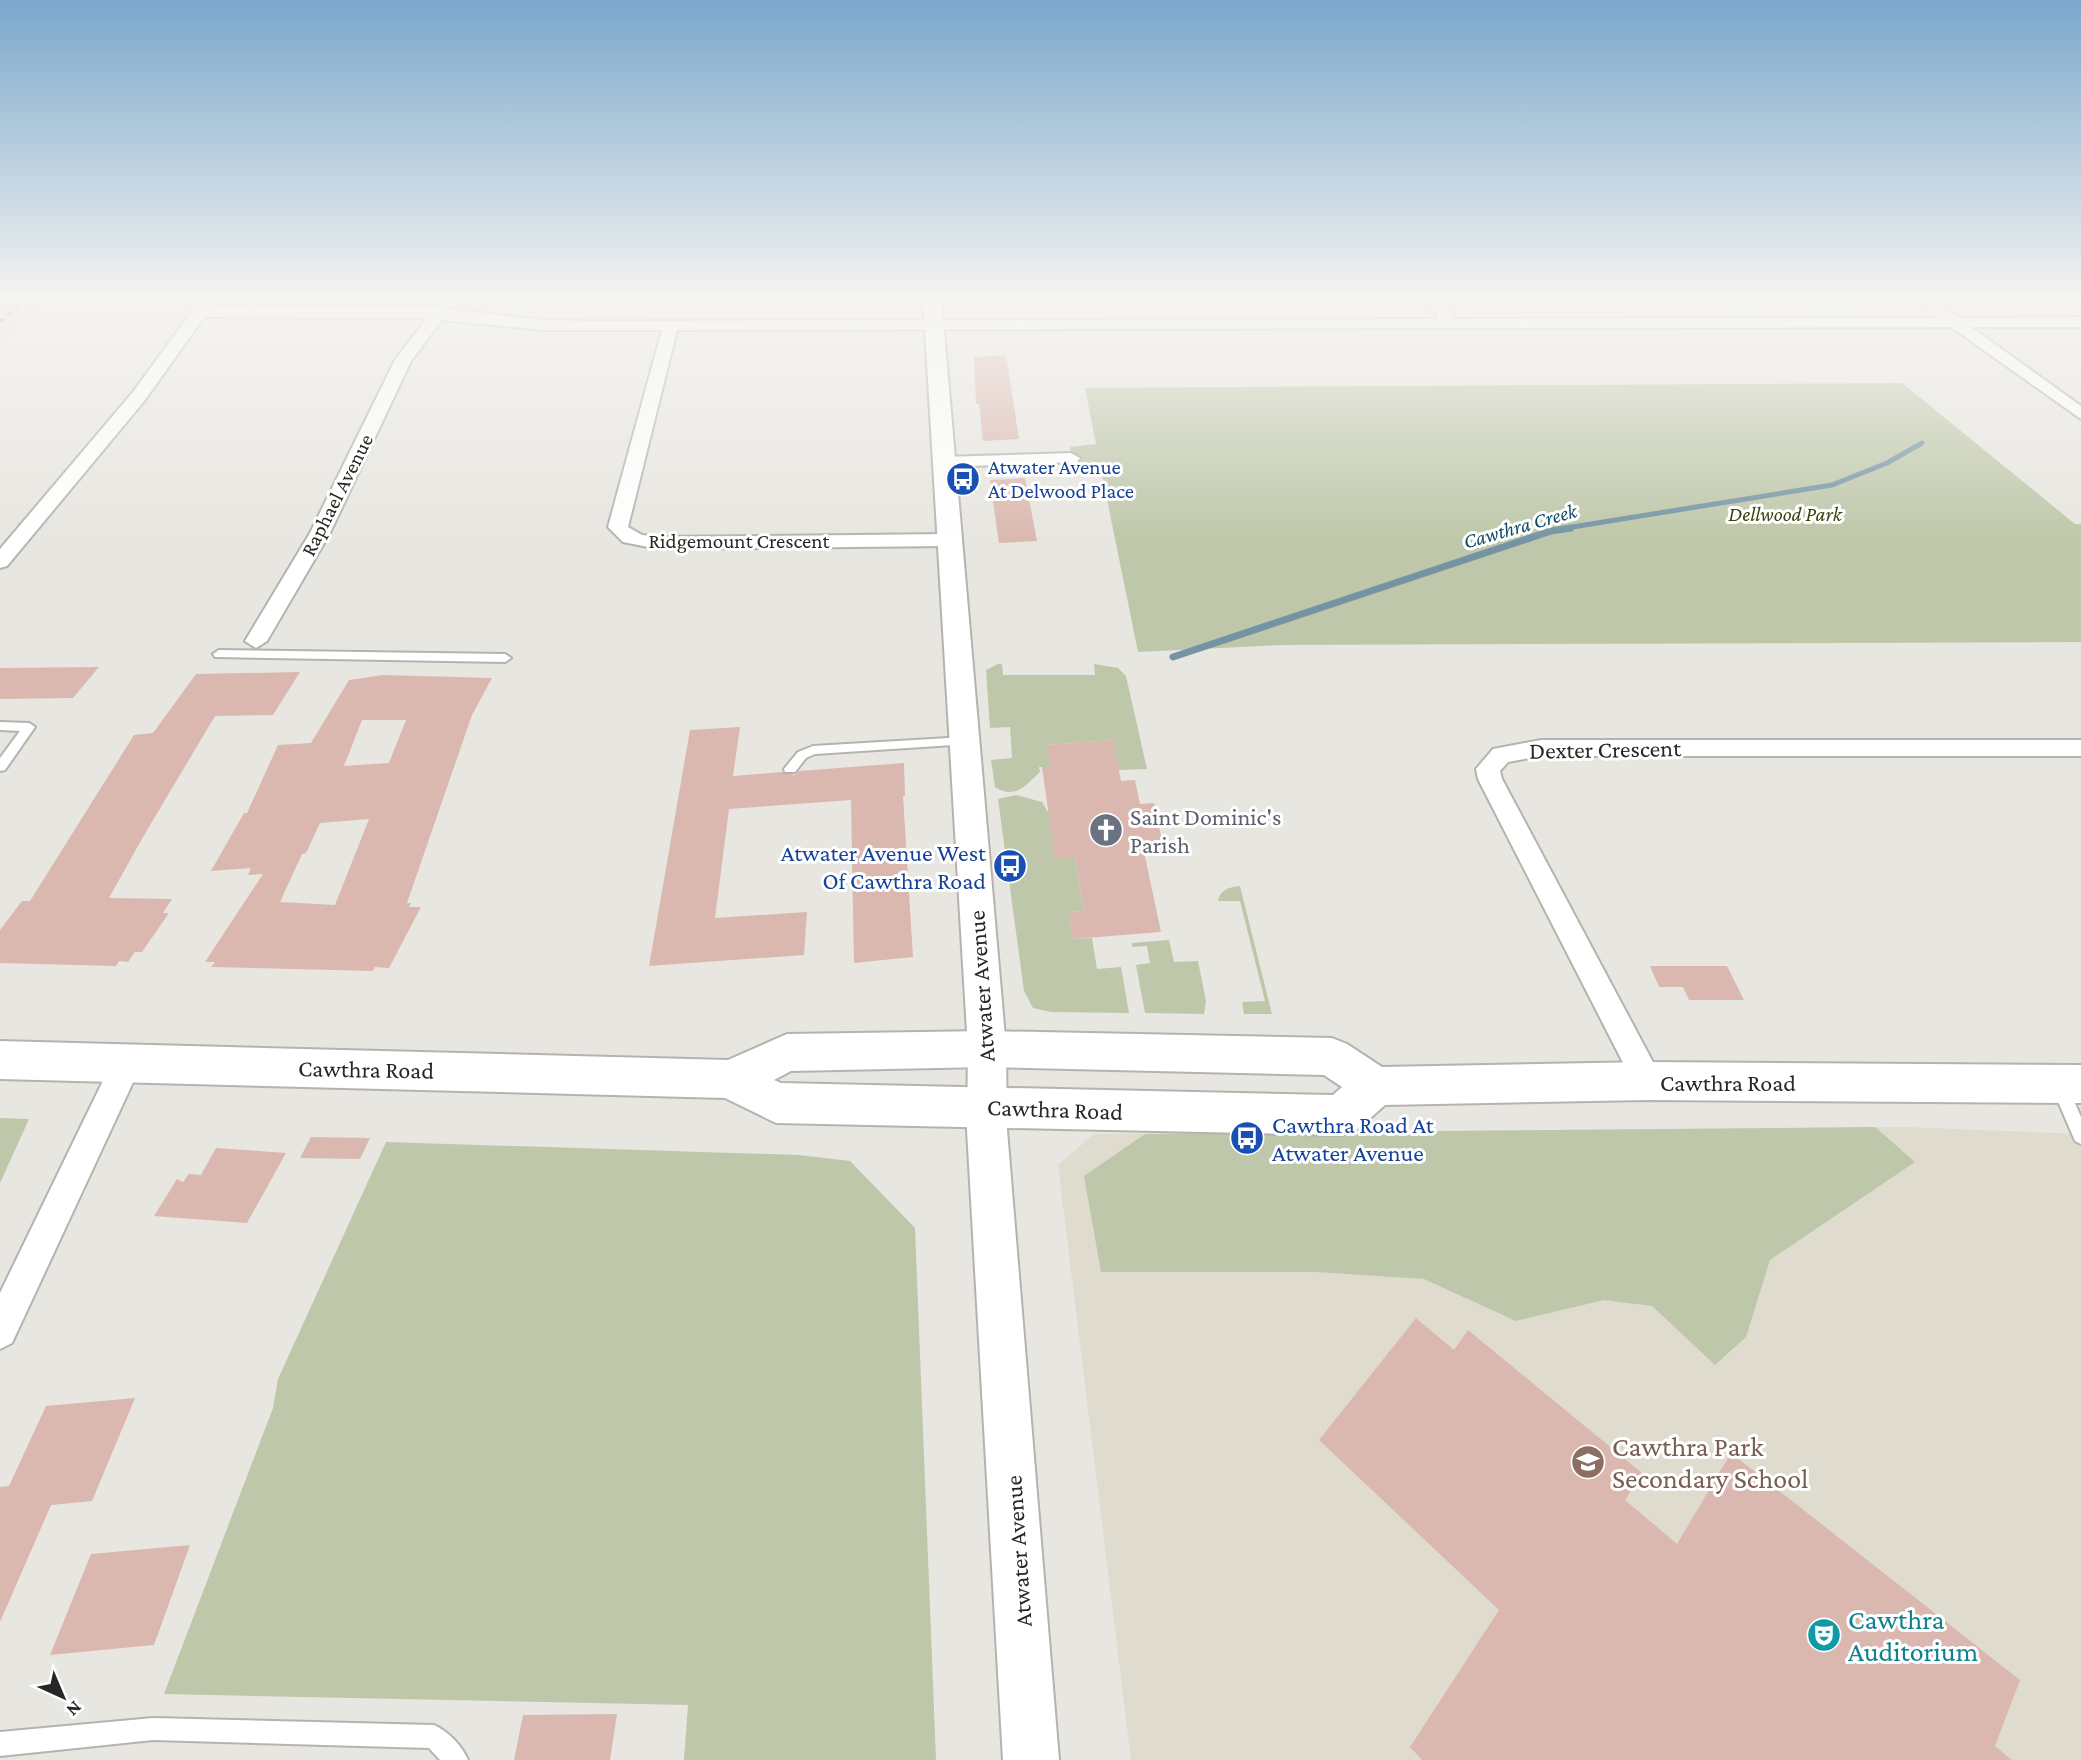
<svg xmlns="http://www.w3.org/2000/svg" width="2081" height="1760" viewBox="0 0 2081 1760" font-family="'Crimson Pro',serif">
<rect width="100%" height="100%" fill="#e8e6e0"/>
<!-- built -->
<path fill="#dfdccf" d="M0,296H54L0,345Z
M1906,1127L2081,1134V1760H1131L1058,1165L1094,1134Z"/>
<!-- green -->
<path fill="#bec7a9" d="M1902,383L2075,524H2081V642L1281,645L1138,652L1100,465L1075,467L1070,447L1096,444L1085,388Z
M998,664H1002L1003,675H1095L1094,664L1118,668L1126,676L1147,769L1119,770L1112,740L1047,745L1050,767H1039L1040,772C1026,785 1015,800 995,787L991,760L1012,758L1010,727L990,728L986,670Z
M1016,795L1042,802L1075,857L1084,911L1069,912L1073,939L1092,938L1097,969L1121,967L1129,1013L1051,1012L1033,1008L1024,991L998,799Z
M1240,886L1272,1014H1244L1242,1002L1265,1001L1240,901H1218C1220,890 1229,887 1240,886Z
M1169,940L1174,962L1198,961L1206,1001L1204,1014L1145,1013L1136,965L1150,963L1147,946L1132,947V943Z
M0,1118L29,1119L0,1183Z
M1875,1127L1915,1162L1770,1260L1746,1337L1715,1365L1652,1306L1604,1300L1516,1321L1424,1279L1316,1272H1101L1084,1176L1145,1134Z
M386,1142L799,1155L850,1161L915,1228L936,1760H684L688,1705L164,1694L273,1408L278,1379Z"/>
<g fill="none" stroke-linecap="round" stroke-linejoin="round">
<!-- stream-far1 -->
<path stroke="#7594a3" stroke-width="5" d="M1560,529L1832,485L1887,463L1922,443"/>
<!-- stream -->
<path stroke="#7594a3" stroke-width="7" d="M1173,657L1551,531L1571,528"/>
</g>
<!-- building -->
<path fill="#dab8af" fill-rule="evenodd" d="M1006,355L1019,439L983,441L979,404H976L974,357Z
M1025,478L1037,541L999,543L990,480Z
M99,667L73,698L0,699V668Z
M300,672L273,715L215,716L143,837L109,898L172,899L163,913H169L142,952H135L128,962L119,961L116,966L0,963V930L22,901H30L134,735L153,733L196,674Z
M383,675L492,678L472,715L407,903H411L409,907H421L389,968L375,967L373,971L211,967L215,962H205L263,874L248,875L251,868L211,871L244,813H247L278,745L311,743L349,680ZM362,720H406L389,763L344,766ZM369,819L335,905L280,902L302,854L306,853L320,823Z
M740,727L733,776L782,772L795,775L799,771L904,763L905,796H903L913,957L854,963L851,800L729,809L715,918L807,912L804,955L649,966L690,730Z
M1113,740L1121,781L1135,780L1140,804L1154,803L1164,850L1144,852L1161,932L1073,939L1069,912L1084,911L1075,857L1055,859L1042,767H1050L1046,745Z
M1650,966H1727L1744,1000H1689L1683,987H1659Z
M311,1137L370,1138L360,1159L300,1158Z
M216,1148L286,1153L247,1223L154,1216L177,1179L183,1182L189,1174L201,1175Z
M1416,1318L1454,1350L1468,1330L1642,1473L1625,1500L1677,1544L1731,1453L2020,1680L1995,1746L2012,1760H1422L1410,1747L1499,1610L1319,1440Z
M135,1398L92,1501L51,1505L0,1622V1487L9,1486L46,1406Z
M190,1545L154,1645L50,1655L91,1554Z
M617,1714L610,1760H514L523,1715Z"/>
<g fill="none" stroke-linecap="round" stroke-linejoin="round">
<!-- service casing -->
<g stroke="#b5b3ae" stroke-width="4">
<path id="service" d="M219,650L505,654L511,658L505,662L215,657L213,654Z
M0,722L29,723L35,727L5,770L0,771V758L20,731L0,730Z
M965,737L969,738L971,741L969,744L815,754L806,758L795,772H785L784,769L798,752L813,746Z
M2059,1078L2065,1080L2081,1117V1144L2075,1141L2051,1085L2053,1080Z
M153,1718L434,1725C448,1731 462,1746 468,1760H440L429,1748L153,1740L0,1756V1732Z"/>
</g>
<!-- minor casing -->
<g stroke="#b5b3ae" stroke-width="4">
<path id="minor" d="M1423,296H1437L1454,319L1938,318L1911,296H1927L1958,318L2081,317V327H1971L2081,406V419L1951,327L677,330L628,527L642,535L658,537L948,534L958,540L948,546L658,549L623,542L608,527L662,330H542L442,320L411,361L330,533L267,641L256,648L245,641L310,533L395,360L427,318L204,317L145,400L7,566L0,568V549L133,392L193,310L208,297L215,301L210,308H439L542,320L596,321L1439,319Z
M1071,453L1080,458L1077,462L942,467L933,462L942,457Z
M1541,740H2081V756H1541L1508,762L1500,771L1502,779L1663,1081L1659,1090L1648,1094L1637,1090L1478,779L1476,769L1493,749Z
M127,1050L138,1054L142,1063L12,1343L0,1349V1293L116,1054Z"/>
</g>
<!-- tertiary casing -->
<g stroke="#b5b3ae" stroke-width="4">
<path id="tertiary" d="M923,296H941L1006,1049L1007,1130L1059,1760H1003L967,1130L968,1049Z"/>
</g>
<!-- secondary casing -->
<g stroke="#b5b3ae" stroke-width="4">
<path id="secondary" d="M987,1031L1332,1038L1347,1044L1382,1067L1648,1062L2081,1065V1103L1648,1100L1385,1105L1358,1129L1342,1135L776,1123L725,1098L0,1079V1041L728,1060L787,1034ZM987,1067L1324,1075L1342,1087L1333,1095L781,1083L774,1080L791,1071Z"/>
</g>
<!-- service -->
<use href="#service" fill="#fff" fill-rule="evenodd"/>
<!-- minor -->
<use href="#minor" fill="#fff" fill-rule="evenodd"/>
<!-- tertiary -->
<use href="#tertiary" fill="#fff" fill-rule="evenodd"/>
<!-- secondary -->
<use href="#secondary" fill="#fff" fill-rule="evenodd"/>
<!-- rail -->
<path stroke="#5e5d5a" stroke-width="3.5" stroke-dasharray="5 5" stroke-linecap="butt" d="M0,306L12,296
M0,322L30,296"/>
</g>
<!-- sky -->
<linearGradient id="sky" x2="0" y2="1"><stop stop-color="#7aa7cc"/><stop offset="0.55" stop-color="#f5f4f1"/><stop offset="1" stop-color="#f5f4f1" stop-opacity="0"/></linearGradient>
<rect width="2081" height="542" fill="url(#sky)"/>
<!-- icons -->
<defs>
<g id="bus-disc" transform="scale(1.75)"><circle r="9.5" fill="#1a4fb4" stroke="#fff"/><path d="M-5-6H5V4H4V6H2V4H-2V6H-4V4H-5ZM-3.5-4V0h7V-4ZM-3.5 1.2v1.5H-2V1.2ZM2 1.2v1.5H3.5V1.2Z" fill="#fff"/></g>
<g id="church-disc" transform="scale(1.75)"><circle r="9.5" fill="#6b7280" stroke="#fff"/><path d="M-1.2-6h2.4v3.5h3.3v2.4h-3.3V6h-2.4V-.1h-3.3v-2.4h3.3Z" fill="#fff"/></g>
<g id="school-disc" transform="scale(1.75)"><circle r="9.5" fill="#8d6e63" stroke="#fff"/><path d="M0-5L7-2L0 1L-7-2ZM-4 1L0 2.5L4 1V4Q0 6-4 4Z" fill="#fff"/></g>
<g id="theatre-disc" transform="scale(1.75)"><circle r="9.5" fill="#0f9aa8" stroke="#fff"/><path d="M-5-5.5Q0-4 5-5.5V0Q5 5 0 6Q-5 5-5 0ZM-3.3-2.5H-1v1.5H-3.3ZM1-2.5H3.3v1.5H1ZM-2.8 1Q0 5.5 2.8 1Z" fill="#fff"/></g>
</defs>
<g fill-rule="evenodd">
<use href="#bus-disc" x="963" y="479"/>
<use href="#church-disc" x="1106" y="830"/>
<use href="#bus-disc" x="1010" y="866"/>
<use href="#bus-disc" x="1247" y="1138"/>
<use href="#school-disc" x="1588" y="1462"/>
<use href="#theatre-disc" x="1824" y="1635"/>
</g>
<g text-anchor="middle" dominant-baseline="central" stroke-width="6" stroke-linejoin="round" paint-order="stroke">
<!-- far-transit labels -->
<g font-size="21" fill="#164399" stroke="#fff" text-anchor="start">
<text x="988" y="467">Atwater Avenue<tspan x="988" dy="24">At Delwood Place</tspan></text>
</g>
<!-- far-street labels -->
<g font-size="21" fill="#282725" stroke="#fff">
<text transform="translate(337 495) rotate(-63)">Raphael Avenue</text>
<text x="739" y="541">Ridgemount Crescent</text>
</g>
<!-- far-park labels -->
<g font-size="21" font-style="italic" fill="#394312" stroke="#fff">
<text x="1785" y="514">Dellwood Park</text>
</g>
<!-- far-water labels -->
<g font-size="21" font-style="italic" fill="#124e67" stroke="#fff">
<text transform="translate(1520 526) rotate(-16)">Cawthra Creek</text>
</g>
<!-- street labels -->
<g font-size="24" fill="#282725" stroke="#fff">
<text transform="translate(1605 749) rotate(-1)">Dexter Crescent</text>
<text transform="translate(981 986) rotate(-94)">Atwater Avenue</text>
<text transform="translate(366 1069) rotate(1)">Cawthra Road</text>
<text x="1728" y="1082">Cawthra Road</text>
<text transform="translate(1055 1109) rotate(2)">Cawthra Road</text>
<text transform="translate(1018 1551) rotate(-94)">Atwater Avenue</text>
</g>
<!-- worship labels -->
<g font-size="24" fill="#5b616d" stroke="#fff" text-anchor="start">
<text x="1130" y="816">Saint Dominic's<tspan x="1130" dy="28">Parish</tspan></text>
</g>
<!-- transit labels -->
<g font-size="24" fill="#164399" stroke="#fff" text-anchor="end">
<text x="986" y="852">Atwater Avenue West<tspan x="986" dy="28">Of Cawthra Road</tspan></text>
<text x="1272" y="1124" text-anchor="start">Cawthra Road At<tspan x="1272" dy="28">Atwater Avenue</tspan></text>
</g>
<!-- near-education labels -->
<g font-size="28" fill="#785e54" stroke="#fff" text-anchor="start">
<text x="1612" y="1446">Cawthra Park<tspan x="1612" dy="32">Secondary School</tspan></text>
</g>
<!-- near-culture labels -->
<g font-size="28" fill="#0d838f" stroke="#fff" text-anchor="start">
<text x="1848" y="1619">Cawthra<tspan x="1848" dy="32">Auditorium</tspan></text>
</g>
</g>
<!-- north arrow -->
<g transform="translate(63 1697) rotate(136)" stroke="#ffffff" stroke-width="5" paint-order="stroke">
<path d="M0-5L12 26L0 18L-12 26Z" fill="#282725"/>
<text y="-10" font-size="19" font-weight="bold" text-anchor="middle" fill="#282725">N</text>
</g>
</svg>
